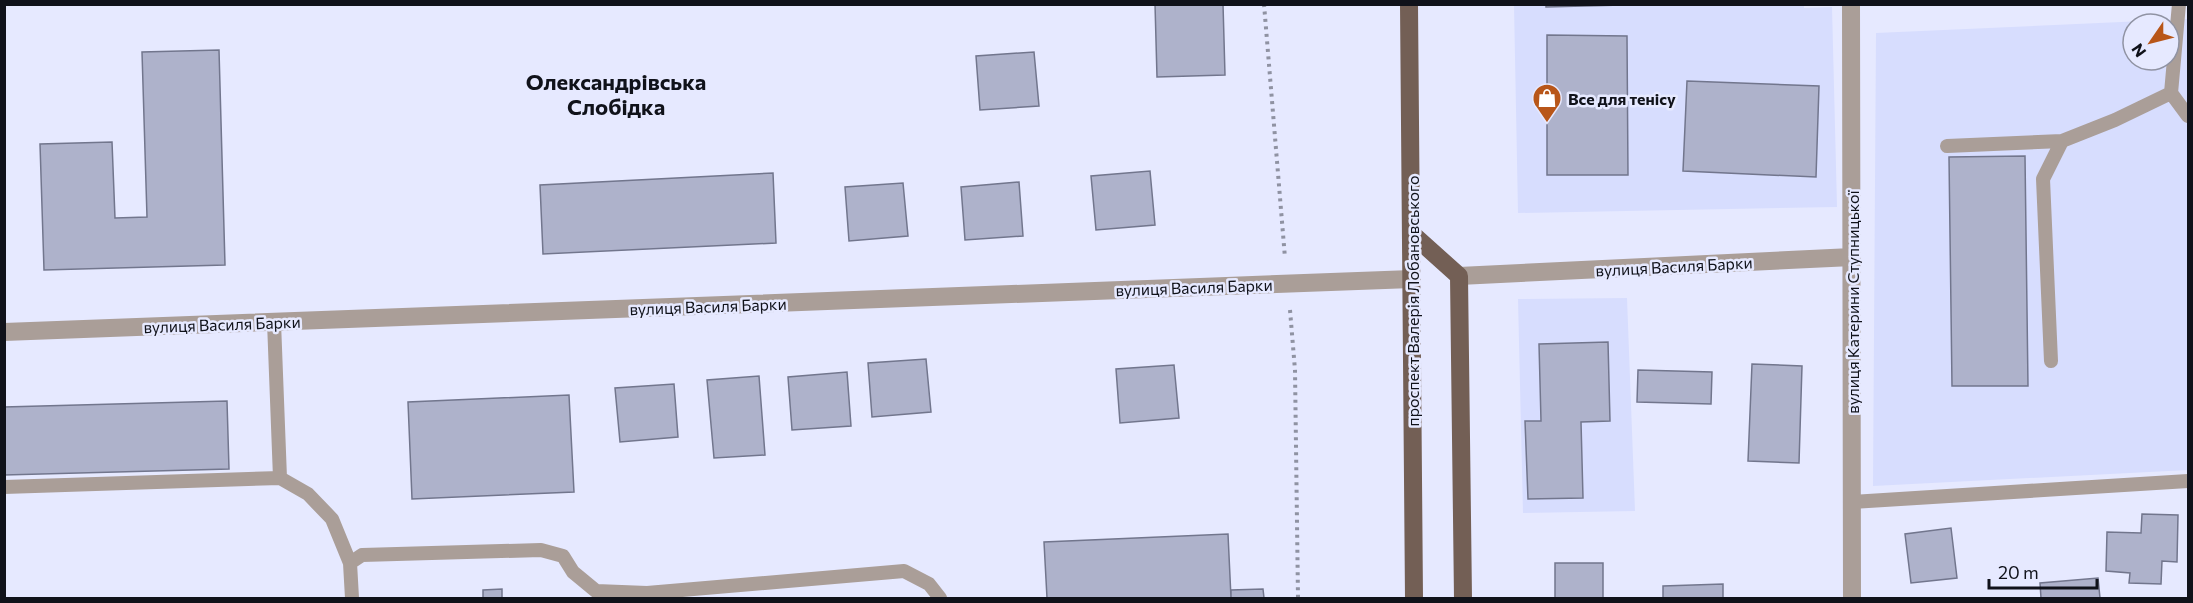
<svg xmlns="http://www.w3.org/2000/svg" width="2193" height="603" viewBox="0 0 2193 603" font-family="Commissioner,sans-serif">
<rect width="100%" height="100%" fill="#e6e9ff"/>
<!-- built -->
<path fill="#d7ddfe" fill-rule="evenodd" d="M1804,4V8L1832,7L1837,207L1518,213L1514,5Z
M2188,19V470L1873,486L1876,33ZM2133,24H2169V60H2133Z
M1627,298L1635,511L1523,513L1518,299Z"/>
<!-- building -->
<path fill="#aeb2cb" stroke="#72768d" stroke-width="1.5" d="M1155,4H1223L1225,75L1157,77Z
M1546,4H1662L1546,7Z
M1547,35L1627,36L1628,175H1547Z
M219,50L225,265L44,270L40,144L112,142L115,218L147,217L142,52Z
M1034,52L1039,106L980,110L976,56Z
M1687,81L1819,86L1816,177L1683,171Z
M2025,156L2028,386H1952L1949,157Z
M1150,171L1155,225L1096,230L1091,176Z
M773,173L776,243L543,254L540,185Z
M1019,182L1023,236L965,240L961,187Z
M903,183L908,236L849,241L845,187Z
M1608,342L1610,421L1581,422L1583,498L1528,499L1525,421H1541L1539,344Z
M926,359L931,412L872,417L868,363Z
M1752,364L1802,366L1799,463L1748,461Z
M1174,365L1179,418L1120,423L1116,369Z
M1638,370L1712,372L1711,404L1637,402Z
M847,372L851,426L792,430L788,377Z
M759,376L765,455L714,458L707,380Z
M674,384L678,437L620,442L615,388Z
M569,395L574,492L412,499L408,402Z
M227,401L229,469L4,475V407Z
M2142,514L2178,515L2177,562L2162,561L2161,584L2129,583L2130,573L2106,571L2107,532L2141,533Z
M1951,528L1957,578L1911,583L1905,534Z
M1228,534L1231,598H1047L1044,542Z
M1555,563H1603V598H1555Z
M2098,578L2100,598H2041L2040,583Z
M1723,584V598H1663V586Z
M502,589V598H483V590Z
M1263,589L1264,598H1231V590Z"/>
<g fill="none" stroke-linecap="round" stroke-linejoin="round">
<!-- path -->
<path stroke="#8f92a2" stroke-width="4" stroke-dasharray="3 4.5" stroke-linecap="butt" d="M1264,4L1285,258
M1290,310L1295,370L1298,598"/>
<!-- lane -->
<path stroke="#aa9e98" stroke-width="14" d="M2179,4L2171,93L2188,116
M1947,146L2062,141L2115,120L2171,93
M274,322L280,478L308,494L332,519L350,563
M2051,361L2043,179L2062,141
M4,487L280,478
M1852,502L2188,481
M352,598L350,563L362,555L541,550L563,556L573,572L596,591L647,593L904,571L929,584L940,598"/>
<!-- street -->
<path stroke="#aa9e98" stroke-width="18" d="M1851,4L1852,598
M1459,276L1852,257
M4,332L1412,279"/>
<!-- primary -->
<path stroke="#735f55" stroke-width="18" d="M1409,4L1414,598
M1411,233L1459,276L1463,598"/>
</g>
<!-- icons -->
<defs>
<g id="shop-pin" transform="scale(1.5)"><path d="M0 17L-7.5 6A9.5 9.5 0 1 1 7.5 6Z" fill="#b85619" stroke="#e6e9ff"/><path d="M-5-2.5h2.3a2.7 3.5 0 0 1 5.4 0H5L5.5 6h-11ZM-1.5-2.5h3a1.5 2.3 0 0 0-3 0Z" fill="#fff"/></g>
</defs>
<g fill-rule="evenodd">
<use href="#shop-pin" x="1547" y="98"/>
</g>
<g text-anchor="middle" dominant-baseline="central" stroke-width="5" stroke-linejoin="round" paint-order="stroke">
<!-- poi labels -->
<g font-size="16" font-weight="bold" fill="#10121a" stroke="#e6e9ff" text-anchor="start">
<text x="1568" y="98">Все для тенісу</text>
</g>
<!-- street labels -->
<g font-size="16" fill="#10121a" stroke="#e6e9ff">
<text transform="translate(1674 266) rotate(-3)">вулиця Василя Барки</text>
<text transform="translate(1194 287) rotate(-2)">вулиця Василя Барки</text>
<text transform="translate(1412 301) rotate(-90)">проспект Валерія Лобановського</text>
<text transform="translate(1852 302) rotate(-90)">вулиця Катерини Ступницької</text>
<text transform="translate(708 306) rotate(-2)">вулиця Василя Барки</text>
<text transform="translate(222 324) rotate(-2)">вулиця Василя Барки</text>
</g>
<!-- district labels -->
<g font-size="22" font-weight="bold" fill="#10121a" stroke="#e6e9ff">
<text x="616" y="81">Олександрівська<tspan x="616" dy="25">Слобідка</tspan></text>
</g>
</g>
<!-- border -->
<rect width="2193" height="603" fill="none" stroke="#10121a" stroke-width="12"/>
<!-- north arrow -->
<g transform="translate(2151 42) rotate(235)"><circle r="28" fill="#e6e9ff" stroke="#9093a3" stroke-width="1.5"/>
<path d="M0-4.5L10 22L0 15L-10 22Z" fill="#b85619"/>
<text y="-9" font-size="16" font-weight="bold" text-anchor="middle" fill="#10121a">N</text>
</g>
<!-- scale -->
<path d="M1989 579v9h108v-9" fill="none" stroke="#10121a" stroke-width="3"/>
<text x="1998" y="579" font-size="18" fill="#10121a" stroke="#e6e9ff" stroke-width="4.5" paint-order="stroke">20 m</text>
</svg>
